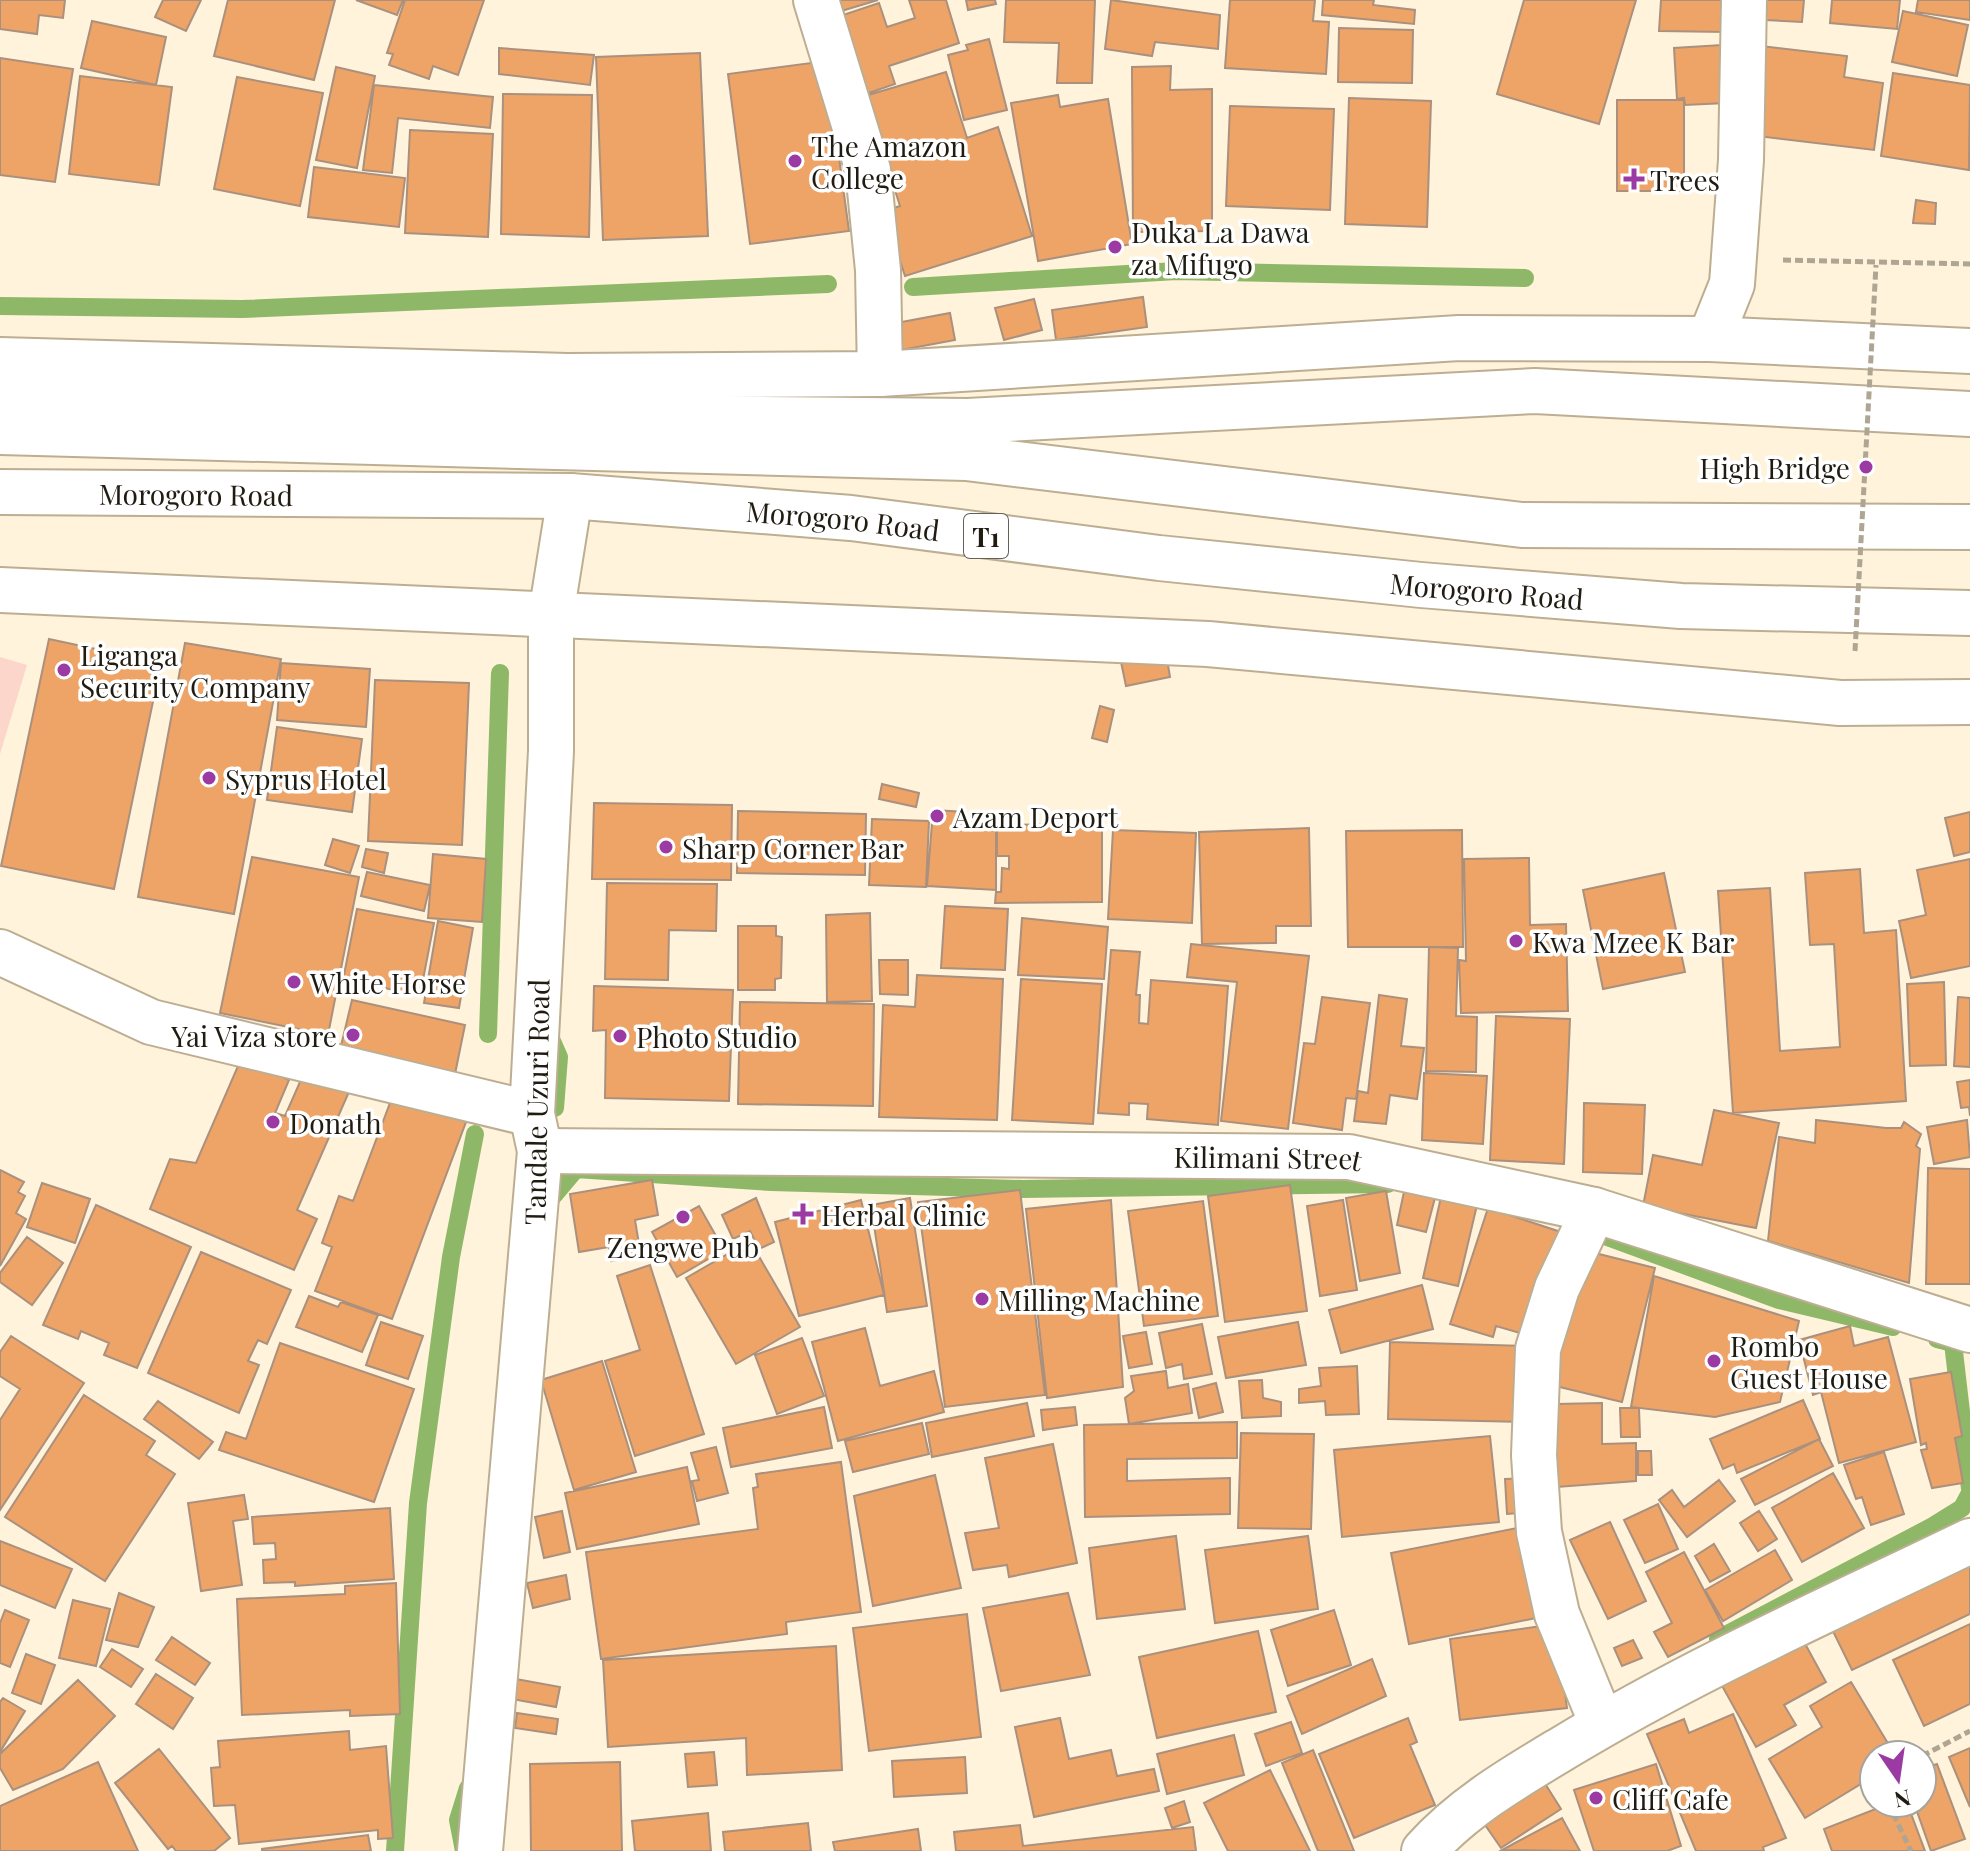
<svg xmlns="http://www.w3.org/2000/svg" width="1970" height="1851" viewBox="0 0 1970 1851" font-family="'Playfair Display',serif">
<rect width="100%" height="100%" fill="#fff3db"/>
<!-- green -->
<path fill="#fcd6cb" d="M0,657L27,665L0,754Z"/>
<g fill="none" stroke-linecap="round" stroke-linejoin="round">
<!-- stream -->
<path stroke="#8eb867" stroke-width="18" d="M913,287L1176,271L1525,278
M0,306L242,309L828,284
M548,1032L559,1057L555,1108
M488,1034L500,673
M544,1207L576,1169L771,1182L1022,1189L1388,1184
M1594,1232L1779,1300L1893,1327
M1937,1339L1953,1343L1970,1489
M1718,1639L1933,1526L1962,1508L1970,1493
M395,1851L418,1503L451,1257L475,1134
M464,1851L458,1820L468,1788"/>
</g>
<!-- building -->
<path fill="#eea466" stroke="#aa907d" stroke-width="2" d="M0,0H65L63,18L39,15L37,34L0,29Z
M163,0H201L186,31L155,17Z
M228,0H335L314,80L214,56Z
M356,0H403L397,15Z
M405,0H484L458,75L433,66L429,79L389,65L393,54L387,53Z
M834,0H878L838,12Z
M909,0H946L959,43L889,66L895,84L863,95L828,20L879,3L887,27L915,18Z
M966,0H995L996,4L968,10Z
M1006,0H1095L1092,83H1057L1059,43L1004,42Z
M1111,0L1220,15L1218,49L1155,42L1152,56L1105,49Z
M1230,0H1315L1313,21L1329,22L1326,74L1225,68Z
M1323,0H1374L1373,5L1415,10L1414,24L1322,15Z
M1524,0H1636L1599,124L1497,94Z
M1661,0H1728L1726,32L1659,31Z
M1767,0H1804L1802,22L1766,20Z
M1832,0H1900L1897,29L1830,23Z
M1918,0H1970V20L1916,12Z
M1903,11L1968,25L1957,76L1892,62Z
M92,21L166,37L156,85L81,68Z
M1339,28L1413,30L1412,83L1338,82Z
M989,39L1007,110L964,120L948,55L968,50L966,45Z
M1722,45L1726,103L1685,105L1684,98L1677,99L1674,48Z
M1761,46L1847,56L1844,77L1883,83L1874,150L1749,135Z
M499,48L594,55L590,85L499,74Z
M700,53L708,236L603,240L596,57Z
M0,58L73,69L55,182L0,175Z
M826,61L849,231L750,244L728,74Z
M1171,66L1170,90L1212,89V231L1133,232L1132,67Z
M336,67L375,76L357,168L316,160Z
M946,72L967,138L998,127L1032,236L905,276L884,211L900,206L865,96Z
M1893,73L1970,85L1969,170L1881,156Z
M80,76L172,87L159,185L69,174Z
M237,77L323,93L300,206L214,189Z
M374,85L493,97L490,128L398,118L392,173L363,170Z
M503,94L592,95L589,237L501,234Z
M1058,95L1060,107L1108,99L1132,244L1038,261L1011,103Z
M1349,98L1431,101L1427,227L1345,224Z
M1617,100H1684V191H1617Z
M1230,106L1334,109L1330,210L1226,206Z
M410,130L493,134L488,237L405,233Z
M314,167L405,178L399,227L308,217Z
M1916,200L1936,203L1935,224L1913,223Z
M1143,297L1147,327L1056,340L1052,310Z
M1034,299L1042,330L1004,340L995,308Z
M950,313L955,340L885,353L880,326Z
M49,639L161,663L114,889L1,866Z
M185,643L281,659L234,914L138,897Z
M1166,653L1170,677L1126,686L1121,662Z
M281,663L370,669L366,727L277,720Z
M375,680L469,683L462,845L368,841Z
M1100,706L1114,710L1107,742L1092,738Z
M277,727L362,739L352,812L267,800Z
M882,784L919,793L916,807L879,799Z
M594,803L732,805L731,880L592,879Z
M933,810L966,812V820L996,822V890L927,886Z
M738,811L866,814L865,875L737,873Z
M1970,812V852L1954,856L1945,818Z
M872,819L929,821L926,887L869,885Z
M1102,824V902L995,903L996,892H1001L1002,868L1009,869V856H997V825Z
M1309,828L1311,926H1276V943L1202,944L1199,832Z
M1113,830L1196,833L1192,923L1108,919Z
M1462,830L1463,947H1348L1346,831Z
M333,839L359,846L350,873L325,865Z
M366,849L388,853L384,873L362,867Z
M433,854L486,859L482,922L428,918Z
M252,857L359,877L328,1035L220,1013Z
M1529,858L1530,925L1566,924L1568,1011L1461,1013L1459,960L1466,961L1464,859Z
M1970,859V966L1911,978L1899,921L1926,915L1917,870Z
M1860,869L1864,933L1896,930L1906,1101L1733,1113L1718,891L1770,888L1780,1051L1840,1047L1834,944L1810,945L1805,873Z
M367,872L430,885L424,911L361,896Z
M1664,873L1685,972L1603,989L1583,890Z
M607,883L717,884L716,931L669,930L668,980L605,979Z
M945,906L1008,909L1005,970L941,968Z
M357,909L434,923L420,995L343,980Z
M870,913L872,1001L827,1002L826,915Z
M1022,918L1108,927L1104,979L1018,975Z
M438,921L473,928L459,1008L424,1003Z
M738,926H776V936L782,937L781,978L775,979V990H738Z
M1191,944L1309,956L1288,1129L1221,1121L1237,982L1187,977Z
M1429,947L1458,948L1456,1016L1477,1017L1476,1072L1426,1071Z
M1111,950L1140,952L1136,995H1140L1139,1023L1148,1024L1151,980L1228,986L1218,1125L1147,1119L1148,1104L1129,1103V1115L1098,1113Z
M879,960H908V995L880,994Z
M917,975L1003,979L997,1120L879,1117L883,1005L915,1007Z
M1021,979L1102,984L1093,1124L1012,1120Z
M1944,982L1946,1065L1910,1066L1907,984Z
M594,986L733,990L729,1101L605,1098L606,1030L593,1031Z
M1379,995L1407,999L1401,1046L1424,1048L1417,1099L1390,1095L1386,1124L1354,1121L1358,1091L1368,1093Z
M1322,997L1370,1003L1356,1099L1346,1098L1342,1130L1293,1123L1304,1043L1315,1044Z
M1958,997L1970,998V1067L1954,1066Z
M352,1000L465,1025L455,1074L340,1050Z
M740,1002L874,1004L873,1106L738,1104Z
M1496,1016L1570,1019L1564,1164L1490,1160Z
M241,1059L289,1080L275,1113L285,1116L307,1066L352,1085L297,1210L317,1219L294,1270L150,1209L170,1159L196,1163Z
M1424,1073L1487,1076L1483,1144L1422,1140Z
M1970,1080V1116L1969,1107L1961,1108L1957,1082Z
M393,1095L466,1122L392,1319L315,1291L332,1247L322,1243L339,1196L353,1201Z
M1584,1103L1645,1105L1642,1174L1583,1172Z
M1714,1110L1779,1123L1756,1228L1643,1206L1653,1155L1702,1165Z
M1816,1120L1886,1128H1901L1904,1122L1921,1134L1916,1146L1920,1149L1909,1283L1768,1241L1779,1137L1815,1143Z
M1967,1120L1970,1157L1934,1164L1927,1127Z
M1928,1168L1970,1169V1284H1926Z
M0,1170L24,1182L18,1192L25,1196L16,1213L26,1219L0,1266Z
M652,1180L658,1215L635,1220L641,1256L611,1261L609,1247L579,1252L570,1194Z
M42,1183L90,1199L75,1243L27,1227Z
M1290,1185L1307,1311L1225,1322L1208,1196Z
M1405,1187L1436,1194L1426,1232L1397,1225Z
M1020,1190L1045,1395L945,1407L918,1202Z
M1386,1191L1400,1273L1360,1281L1346,1198Z
M1441,1197L1477,1205L1458,1286L1423,1278Z
M756,1198L774,1242L759,1249L750,1231L733,1239L722,1215Z
M910,1198L927,1306L887,1312L871,1205Z
M861,1200L884,1295L799,1316L775,1222Z
M1111,1200L1123,1387L1047,1398L1026,1209Z
M1343,1200L1357,1290L1320,1296L1307,1206Z
M1203,1201L1218,1316L1144,1326L1128,1211Z
M96,1205L191,1247L137,1368L104,1355L109,1343L81,1331L78,1339L43,1325Z
M699,1206L724,1250L677,1277L652,1232Z
M1488,1208L1570,1235L1537,1338L1496,1326L1493,1337L1450,1324Z
M27,1237L63,1263L32,1305L0,1282V1273Z
M750,1241L800,1327L736,1364L686,1278Z
M1579,1249L1655,1268L1622,1402L1547,1384Z
M201,1252L291,1290L267,1344L258,1340L248,1361L259,1365L239,1413L148,1373Z
M650,1265L704,1434L635,1456L605,1361L640,1350L617,1276Z
M1654,1276L1799,1321L1780,1402L1715,1417L1631,1407Z
M1422,1285L1433,1329L1341,1353L1329,1310Z
M309,1296L338,1307L341,1302L378,1315L362,1352L296,1327Z
M381,1322L423,1336L408,1379L366,1365Z
M1298,1322L1306,1365L1226,1378L1218,1337Z
M1202,1324L1212,1374L1184,1379L1182,1364L1166,1368L1159,1333Z
M1850,1326L1854,1346L1888,1337L1916,1442L1839,1463L1821,1392L1813,1395L1799,1340Z
M865,1328L880,1386L934,1371L944,1412L838,1441L812,1342Z
M1146,1332L1152,1364L1129,1368L1123,1336Z
M11,1336L84,1383L0,1510V1420L20,1389L0,1376V1352Z
M802,1338L824,1396L777,1414L755,1355Z
M1390,1342L1529,1346L1526,1422L1388,1419Z
M280,1343L414,1389L374,1502L219,1450L226,1432L246,1439Z
M602,1361L636,1472L574,1490L541,1380Z
M1357,1366L1359,1414L1326,1415L1325,1401L1299,1403V1389L1321,1386L1319,1368Z
M1166,1371L1168,1388L1188,1384L1192,1413L1129,1424L1125,1398L1134,1391L1131,1376Z
M1951,1372L1962,1436L1955,1438L1963,1483L1932,1488L1921,1450L1927,1449L1926,1443L1921,1445L1910,1379Z
M1262,1380L1263,1398L1281,1402V1416L1242,1418L1239,1381Z
M1216,1383L1223,1412L1199,1418L1193,1389Z
M84,1395L155,1441L146,1455L175,1474L105,1581L5,1517Z
M1803,1400L1820,1439L1737,1473L1734,1464L1723,1469L1710,1439Z
M158,1401L213,1442L199,1459L144,1419Z
M1027,1403L1034,1436L932,1457L926,1423Z
M1602,1403V1444L1636,1443V1481L1557,1487L1556,1404Z
M824,1407L832,1448L731,1467L723,1428Z
M1075,1407L1077,1425L1043,1430L1041,1410Z
M1620,1408H1639L1640,1437H1621Z
M1237,1422V1458L1127,1459V1481L1230,1478V1514L1085,1517L1084,1425Z
M922,1423L929,1454L853,1472L845,1441Z
M1241,1433L1314,1434L1311,1529L1238,1528Z
M1490,1436L1499,1522L1342,1537L1334,1450Z
M1819,1439L1833,1466L1755,1505L1741,1479Z
M1053,1444L1077,1563L1009,1577L1007,1565L973,1570L965,1533L999,1528L985,1458Z
M716,1447L728,1493L697,1501L692,1481L699,1480L691,1453Z
M1638,1451H1651L1652,1475H1638Z
M1884,1452L1904,1514L1871,1525L1862,1497L1856,1499L1844,1465Z
M841,1462L861,1612L786,1622L787,1634L601,1659L586,1552L758,1529L753,1488L758,1487L756,1474Z
M687,1467L699,1524L577,1549L565,1493Z
M1833,1473L1864,1528L1802,1562L1772,1508Z
M935,1475L961,1588L873,1606L854,1496Z
M1530,1478L1533,1512L1507,1514L1505,1479Z
M1719,1480L1735,1501L1687,1537L1659,1500L1672,1490L1684,1507Z
M244,1495L248,1519L233,1521L242,1585L201,1591L188,1503Z
M1658,1504L1678,1549L1645,1563L1624,1520Z
M390,1508L394,1579L295,1586V1582L264,1583L263,1560L276,1559L275,1543L254,1544L252,1517Z
M562,1511L570,1552L544,1558L535,1517Z
M1759,1511L1777,1539L1758,1551L1740,1523Z
M1610,1522L1646,1601L1608,1619L1570,1540Z
M1527,1526L1546,1616L1409,1644L1391,1553Z
M1176,1536L1185,1609L1097,1619L1089,1548Z
M1308,1536L1318,1609L1215,1623L1205,1550Z
M0,1541L72,1569L55,1608L0,1585Z
M1714,1544L1730,1571L1710,1582L1695,1556Z
M1775,1550L1792,1580L1723,1621L1705,1590Z
M1970,1551V1614L1852,1670L1827,1619Z
M1684,1552L1724,1628L1668,1657L1654,1632L1672,1623L1646,1572Z
M566,1575L570,1599L533,1608L527,1583Z
M396,1583L400,1714L350,1716V1710L242,1715L237,1599L345,1594V1586Z
M119,1593L154,1607L138,1647L106,1640Z
M1068,1593L1090,1675L1001,1691L983,1608Z
M73,1600L110,1609L96,1666L59,1658Z
M5,1610L29,1620L10,1667L0,1663V1623Z
M1334,1610L1351,1665L1288,1686L1271,1630Z
M967,1614L981,1737L869,1751L853,1628Z
M1556,1624L1567,1708L1460,1720L1450,1639Z
M1970,1624V1704L1924,1726L1893,1660Z
M1258,1631L1276,1712L1157,1738L1139,1657Z
M172,1637L210,1663L195,1685L156,1660Z
M1633,1640L1642,1658L1622,1666L1614,1648Z
M1803,1640L1826,1682L1784,1705L1796,1725L1756,1747L1721,1684Z
M836,1646L842,1770L747,1775L746,1738L608,1747L603,1660Z
M112,1649L143,1669L131,1687L100,1667Z
M26,1654L55,1665L41,1704L12,1693Z
M1372,1659L1386,1696L1302,1734L1287,1696Z
M156,1674L193,1698L173,1729L136,1704Z
M516,1679L560,1687L556,1707L512,1699Z
M78,1680L115,1716L63,1769L13,1790L0,1768V1754Z
M1851,1682L1895,1755H1874V1776L1805,1818L1769,1759L1822,1727L1810,1706Z
M3,1698L25,1711L0,1752V1702Z
M517,1713L558,1719L556,1734L515,1728Z
M1733,1714L1786,1838L1763,1847L1764,1851H1696L1647,1734L1684,1719L1689,1733Z
M1060,1718L1069,1759L1111,1750L1117,1776L1154,1769L1159,1791L1034,1817L1015,1727Z
M1408,1718L1417,1742L1410,1745L1435,1805L1354,1838L1319,1754Z
M1291,1722L1302,1753L1266,1766L1255,1734Z
M349,1731L350,1750L386,1746L393,1838L378,1839V1830L239,1844L235,1805L214,1806L211,1768L220,1767L218,1741Z
M1234,1735L1244,1775L1167,1794L1157,1754Z
M1970,1748V1807L1949,1757Z
M159,1749L230,1838L214,1851H176L172,1846L168,1849L115,1783Z
M1313,1750L1354,1851H1318L1282,1763Z
M714,1752L717,1785L688,1787L685,1754Z
M965,1757L967,1793L894,1797L892,1761Z
M98,1762L138,1851H0V1806Z
M620,1762L622,1851H531L530,1764Z
M1656,1764L1681,1846L1667,1851H1594L1574,1790Z
M1937,1764L1965,1839L1931,1851L1914,1803H1922V1769Z
M1270,1770L1310,1851H1228L1204,1803Z
M1544,1782L1561,1809L1501,1848L1483,1822Z
M1184,1801L1190,1822L1172,1828L1165,1808Z
M1891,1803H1907L1925,1851H1832L1824,1829Z
M708,1813L711,1851H635L632,1821Z
M1562,1818L1580,1851L1502,1850L1515,1843Z
M808,1823L811,1851H725L723,1832Z
M1020,1825L1023,1846L1193,1827L1196,1851H956L954,1832Z
M918,1829L921,1851H835L833,1842Z
M368,1835L371,1851H262V1849Z"/>
<g fill="none" stroke-linecap="round" stroke-linejoin="round">
<!-- minor casing -->
<g stroke="#bdae92" stroke-width="48">
<g id="minor">
<path d="M816,0L868,170L878,270L880,374"/>
<path d="M1710,339L1732,284L1741,160L1744,0"/>
<path d="M0,398L565,417L968,421L1535,391L1970,414"/>
<path d="M0,432L966,458L1522,525L1970,527"/>
<path d="M0,590L1208,644L1840,703L1970,702"/>
<path d="M0,952L151,1022L532,1114"/>
<path id="s1" d="M540,1151L1349,1157L1594,1210L1970,1330"/>
<path d="M1594,1210L1557,1288L1538,1349L1534,1455L1539,1532L1557,1614L1602,1724"/>
<path d="M480,1851L540,1151L532,1114L551,751V615L570,496"/>
<path d="M1424,1851C1463,1807 1515,1777 1565,1747C1694,1669 1834,1607 1970,1541"/>
</g>
</g>
<!-- highway casing -->
<g stroke="#bdae92" stroke-width="48">
<g id="highway">
<path d="M0,360L567,376L880,374L1459,338L1710,339L1970,351"/>
<path id="s2" d="M0,492L570,496L851,518L1159,558L1421,585L1681,606L1970,613"/>
</g>
</g>
<!-- path -->
<path stroke="#aea592" stroke-width="5" stroke-dasharray="8 4" stroke-linecap="butt" d="M1783,260L1970,264
M1922,1756L1970,1731
M1888,1803L1911,1851"/>
<!-- minor -->
<use href="#minor" stroke="#fff" stroke-width="44"/>
<!-- highway -->
<use href="#highway" stroke="#fff" stroke-width="44"/>
<!-- path-bridge -->
<path stroke="#aea592" stroke-width="5" stroke-dasharray="8 4" stroke-linecap="butt" d="M1855,651L1876,265"/>
</g>
<!-- markers -->
<g fill="#9a3aa2" stroke="#fff" stroke-width="3">
<circle cx="795" cy="161" r="8"/>
<path d="M1630 167h8v8h8v8h-8v8h-8v-8h-8v-8h8z"/>
<circle cx="1115" cy="247" r="8"/>
<circle cx="1866" cy="467" r="8"/>
<circle cx="64" cy="670" r="8"/>
<circle cx="209" cy="778" r="8"/>
<circle cx="937" cy="816" r="8"/>
<circle cx="666" cy="847" r="8"/>
<circle cx="1516" cy="941" r="8"/>
<circle cx="294" cy="982" r="8"/>
<circle cx="353" cy="1035" r="8"/>
<circle cx="620" cy="1036" r="8"/>
<circle cx="273" cy="1122" r="8"/>
<path d="M799 1202h8v8h8v8h-8v8h-8v-8h-8v-8h8z"/>
<circle cx="683" cy="1217" r="8"/>
<circle cx="982" cy="1299" r="8"/>
<circle cx="1714" cy="1361" r="8"/>
<circle cx="1596" cy="1798" r="8"/>
</g>
<g text-anchor="middle" dominant-baseline="central" stroke-width="7" stroke-linejoin="round" paint-order="stroke">
<!-- shield labels -->
<rect fill="#fff" stroke="#646058" stroke-width="2" x="964" y="514" width="44" height="44" rx="6"/>
<g font-size="26" font-weight="bold" fill="#211c11">
<text x="986" y="536">T1</text>
</g>
<!-- poi labels -->
<g font-size="28" fill="#211c11" stroke="#fff" text-anchor="start">
<text x="811" y="145">The Amazon<tspan x="811" dy="32">College</tspan></text>
<text x="1650" y="179">Trees</text>
<text x="1131" y="231">Duka La Dawa<tspan x="1131" dy="32">za Mifugo</tspan></text>
<text x="1850" y="467" text-anchor="end">High Bridge</text>
<text x="80" y="654">Liganga<tspan x="80" dy="32">Security Company</tspan></text>
<text x="225" y="778">Syprus Hotel</text>
<text x="953" y="816">Azam Deport</text>
<text x="682" y="847">Sharp Corner Bar</text>
<text x="1532" y="941">Kwa Mzee K Bar</text>
<text x="310" y="982">White Horse</text>
<text x="337" y="1035" text-anchor="end">Yai Viza store</text>
<text x="636" y="1036">Photo Studio</text>
<text x="289" y="1122">Donath</text>
<text x="821" y="1214">Herbal Clinic</text>
<text x="683" y="1246" text-anchor="middle">Zengwe Pub</text>
<text x="998" y="1299">Milling Machine</text>
<text x="1730" y="1345">Rombo<tspan x="1730" dy="32">Guest House</tspan></text>
<text x="1612" y="1798">Cliff Cafe</text>
</g>
<!-- street labels -->
<g font-size="28" fill="#211c11" stroke="#fff">
<text stroke="none"><textPath href="#s2" startOffset="196">Morogoro Road</textPath></text>
<text stroke="none"><textPath href="#s2" startOffset="844">Morogoro Road</textPath></text>
<text stroke="none"><textPath href="#s2" startOffset="1492">Morogoro Road</textPath></text>
<text transform="translate(536 1102) rotate(-89)">Tandale Uzuri Road</text>
<text stroke="none"><textPath href="#s1" startOffset="728">Kilimani Street</textPath></text>
</g>
</g>
<!-- north arrow -->
<g transform="translate(1898 1779) rotate(167)"><circle r="38" fill="#ffffff" stroke="#a6a4a0" stroke-width="2"/>
<path d="M0-6L14 30L0 20L-14 30Z" fill="#9a3aa2"/>
<text y="-12" font-size="22" font-weight="bold" text-anchor="middle" fill="#211c11">N</text>
</g>
</svg>
